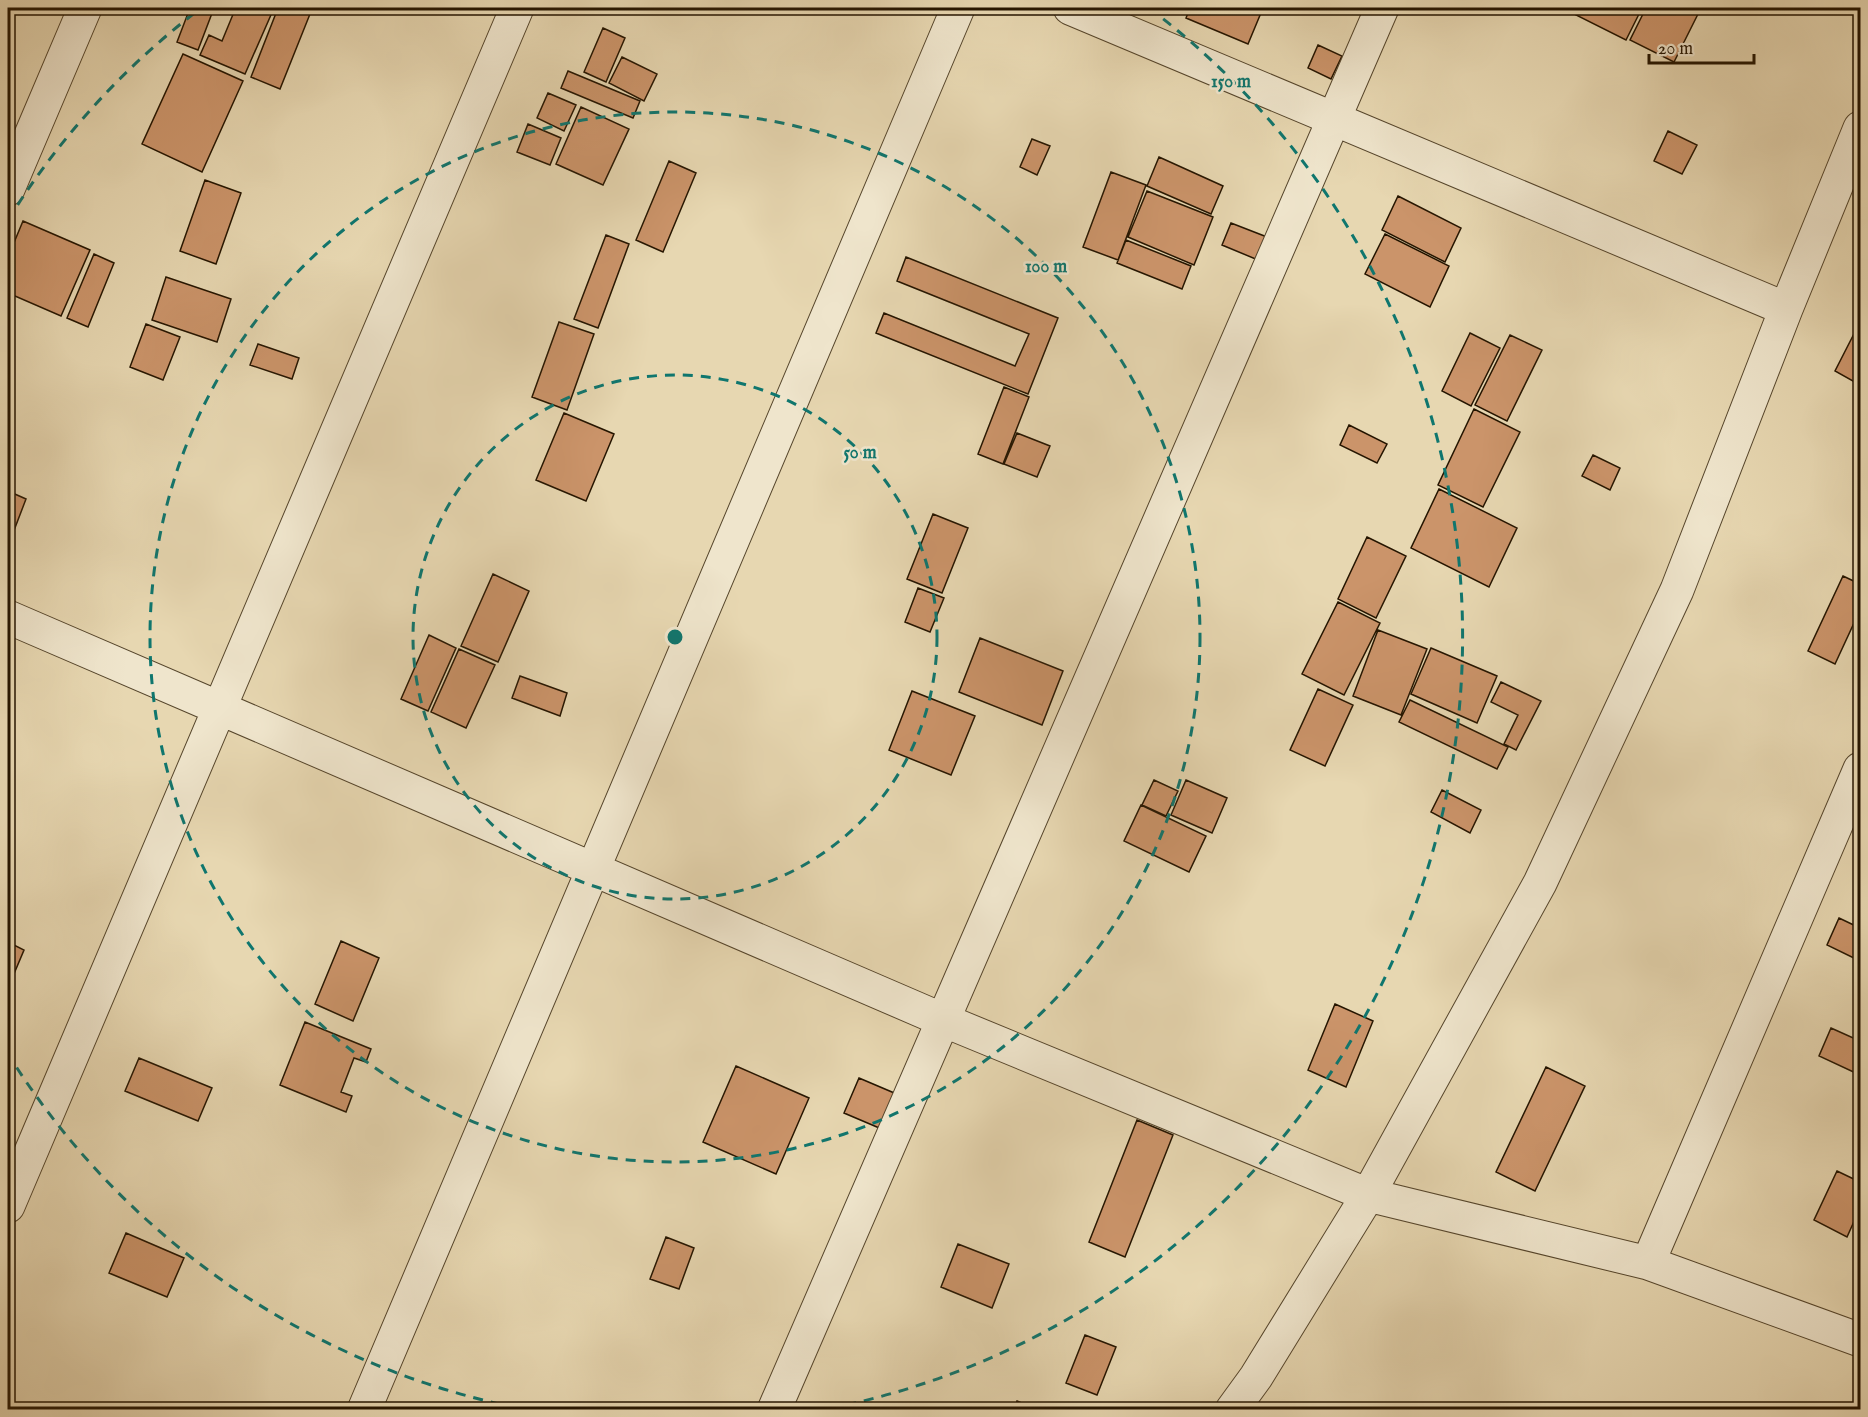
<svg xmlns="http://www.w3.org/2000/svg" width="1868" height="1417" viewBox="0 0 1868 1417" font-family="'IM FELL English',serif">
<rect width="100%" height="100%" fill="#e7d7b1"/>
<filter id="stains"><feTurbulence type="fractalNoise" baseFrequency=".00333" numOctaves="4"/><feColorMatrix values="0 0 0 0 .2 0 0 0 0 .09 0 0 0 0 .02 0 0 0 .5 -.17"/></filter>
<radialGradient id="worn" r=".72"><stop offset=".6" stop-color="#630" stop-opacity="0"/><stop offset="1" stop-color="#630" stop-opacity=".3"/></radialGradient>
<!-- building -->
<path fill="#cb946a" stroke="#251500" stroke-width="1.5" d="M190,8H214L198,50L177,42Z
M224,8H274L245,74L200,55L209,35L222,41L234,12Z
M278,8H293L310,14L280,89L251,77Z
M304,8H319L316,13Z
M1190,8H1263L1248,44L1186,18Z
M1572,8H1642L1626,40L1570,12Z
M1646,8H1701L1674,62L1630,40Z
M603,28L625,38L606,82L584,72Z
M1318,45L1342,56L1331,79L1308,68Z
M183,54L243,81L202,172L142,144Z
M622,57L657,74L644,101L609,83Z
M568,71L640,101L633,118L561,88Z
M548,93L576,105L564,131L537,118Z
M581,107L629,129L603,185L556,164Z
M528,124L561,138L550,165L517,152Z
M1668,131L1697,145L1682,174L1654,161Z
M1032,139L1050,146L1037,175L1020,167Z
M1159,157L1223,186L1211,214L1147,186Z
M669,161L696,173L663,252L636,240Z
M1111,172L1146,185L1118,260L1083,247Z
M205,180L241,193L216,264L180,251Z
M1147,191L1213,217L1194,265L1128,237Z
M1398,196L1461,228L1445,262L1382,230Z
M23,221L90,250L61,316L8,293V257Z
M1231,223L1267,237L1258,260L1222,245Z
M1385,234L1449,266L1430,307L1365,274Z
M606,235L629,244L598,328L574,319Z
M1126,240L1191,266L1182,289L1117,263Z
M94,254L114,263L88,327L67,318Z
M906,257L1058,318L1028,394L876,333L884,313L1015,366L1029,334L897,281Z
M166,277L231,299L217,342L152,320Z
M559,322L594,334L567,410L532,397Z
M1860,322V385L1835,371Z
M146,324L180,337L163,380L130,367Z
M1470,333L1500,348L1471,406L1442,391Z
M1510,335L1542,350L1507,421L1475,405Z
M258,344L299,358L292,379L250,365Z
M1004,387L1029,397L1003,464L978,454Z
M1474,409L1520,432L1483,507L1438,485Z
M564,413L614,434L586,501L536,480Z
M1349,425L1387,444L1377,463L1340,445Z
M1017,433L1050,446L1037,477L1004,464Z
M1593,455L1620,468L1610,490L1582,476Z
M1439,489L1517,528L1489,587L1411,548Z
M8,491L26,499L13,533L8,531Z
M933,514L968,528L942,593L907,579Z
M1367,537L1406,556L1376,618L1338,599Z
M493,574L529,591L498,662L461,646Z
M1843,576L1860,584V610L1835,664L1808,651Z
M918,588L944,598L930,632L905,622Z
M1338,602L1380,623L1344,695L1302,674Z
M1378,630L1427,649L1401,715L1353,696Z
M429,635L456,648L428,711L401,699Z
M980,638L1063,671L1042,725L959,692Z
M1431,648L1497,676L1477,723L1411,694Z
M459,649L495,665L466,728L431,712Z
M520,676L567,693L560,716L512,698Z
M1501,682L1541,701L1516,750L1504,744L1518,715L1491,702Z
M1318,689L1353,705L1325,766L1290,750Z
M912,691L975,716L951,775L889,750Z
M1410,700L1508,747L1497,769L1399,722Z
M1154,780L1178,791L1166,816L1142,805Z
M1186,780L1227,798L1212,833L1171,815Z
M1442,790L1481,810L1470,833L1431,812Z
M1141,805L1206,836L1189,872L1124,841Z
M1839,918L1860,928V961L1827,945Z
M341,941L379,958L353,1021L315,1004Z
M8,942L24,950L8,988Z
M1335,1004L1373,1021L1346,1087L1308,1070Z
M305,1022L371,1049L366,1062L354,1058L341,1092L352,1096L346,1112L280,1085Z
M1831,1028L1860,1041V1075L1819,1056Z
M139,1058L212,1088L198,1121L125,1091Z
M736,1066L809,1098L776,1174L703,1142Z
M1546,1067L1585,1086L1535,1191L1496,1172Z
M859,1078L906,1098L891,1133L844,1113Z
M1137,1120L1173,1135L1125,1257L1089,1242Z
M1837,1171L1860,1182V1208L1847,1237L1814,1220Z
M126,1233L184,1258L167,1297L109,1273Z
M666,1237L694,1248L679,1289L650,1279Z
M958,1244L1009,1264L992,1308L941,1287Z
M1085,1335L1116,1347L1097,1395L1066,1383Z
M1017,1401L1038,1410H1014Z"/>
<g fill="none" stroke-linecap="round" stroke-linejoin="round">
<!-- minor casing -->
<g stroke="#56462c" stroke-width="35">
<path id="minor" d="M1070,8L1786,309
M8,189L85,8
M8,617L943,1020L1368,1195L1648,1263L1860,1340
M8,1206L517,8
M1648,1263L1860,769
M364,1410L958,8
M774,1410L1382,8
M1232,1410L1256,1377L1368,1195L1540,883L1677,590L1786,309L1860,128"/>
</g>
<!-- minor -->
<use href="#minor" stroke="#efe5cc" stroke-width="33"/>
</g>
<!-- distance rings -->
<g fill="none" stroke="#0f766e" stroke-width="3" stroke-dasharray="10 8">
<circle cx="675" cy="637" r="262"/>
<circle cx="675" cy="637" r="525"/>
<path d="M518 1408A787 787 0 0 1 8 1054M8 220A787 787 0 0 1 201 8M1149 8A787 787 0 0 1 832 1408"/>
</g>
<circle cx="675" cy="637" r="9" fill="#0f766e" stroke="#efe5cc" stroke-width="3"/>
<g font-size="18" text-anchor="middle" font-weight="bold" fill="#0f766e" stroke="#efe5cc" stroke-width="5" stroke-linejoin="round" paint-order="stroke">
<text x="1231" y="87">150 m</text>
<text x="1046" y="272">100 m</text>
<text x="860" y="458">50 m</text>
</g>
<!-- margin -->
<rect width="1868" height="1417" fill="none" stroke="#e7d7b1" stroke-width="30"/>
<rect x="9" y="9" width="1850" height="1399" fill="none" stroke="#251500" stroke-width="3"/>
<rect x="15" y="15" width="1838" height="1387" fill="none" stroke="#251500" stroke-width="1.5"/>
<!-- scale -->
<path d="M1649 54v9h105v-9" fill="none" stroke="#251500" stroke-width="3"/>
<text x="1658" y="54" font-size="18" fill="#251500" stroke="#efe5cc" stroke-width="4.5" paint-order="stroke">20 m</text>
<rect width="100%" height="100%" filter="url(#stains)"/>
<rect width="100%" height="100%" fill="url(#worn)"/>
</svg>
